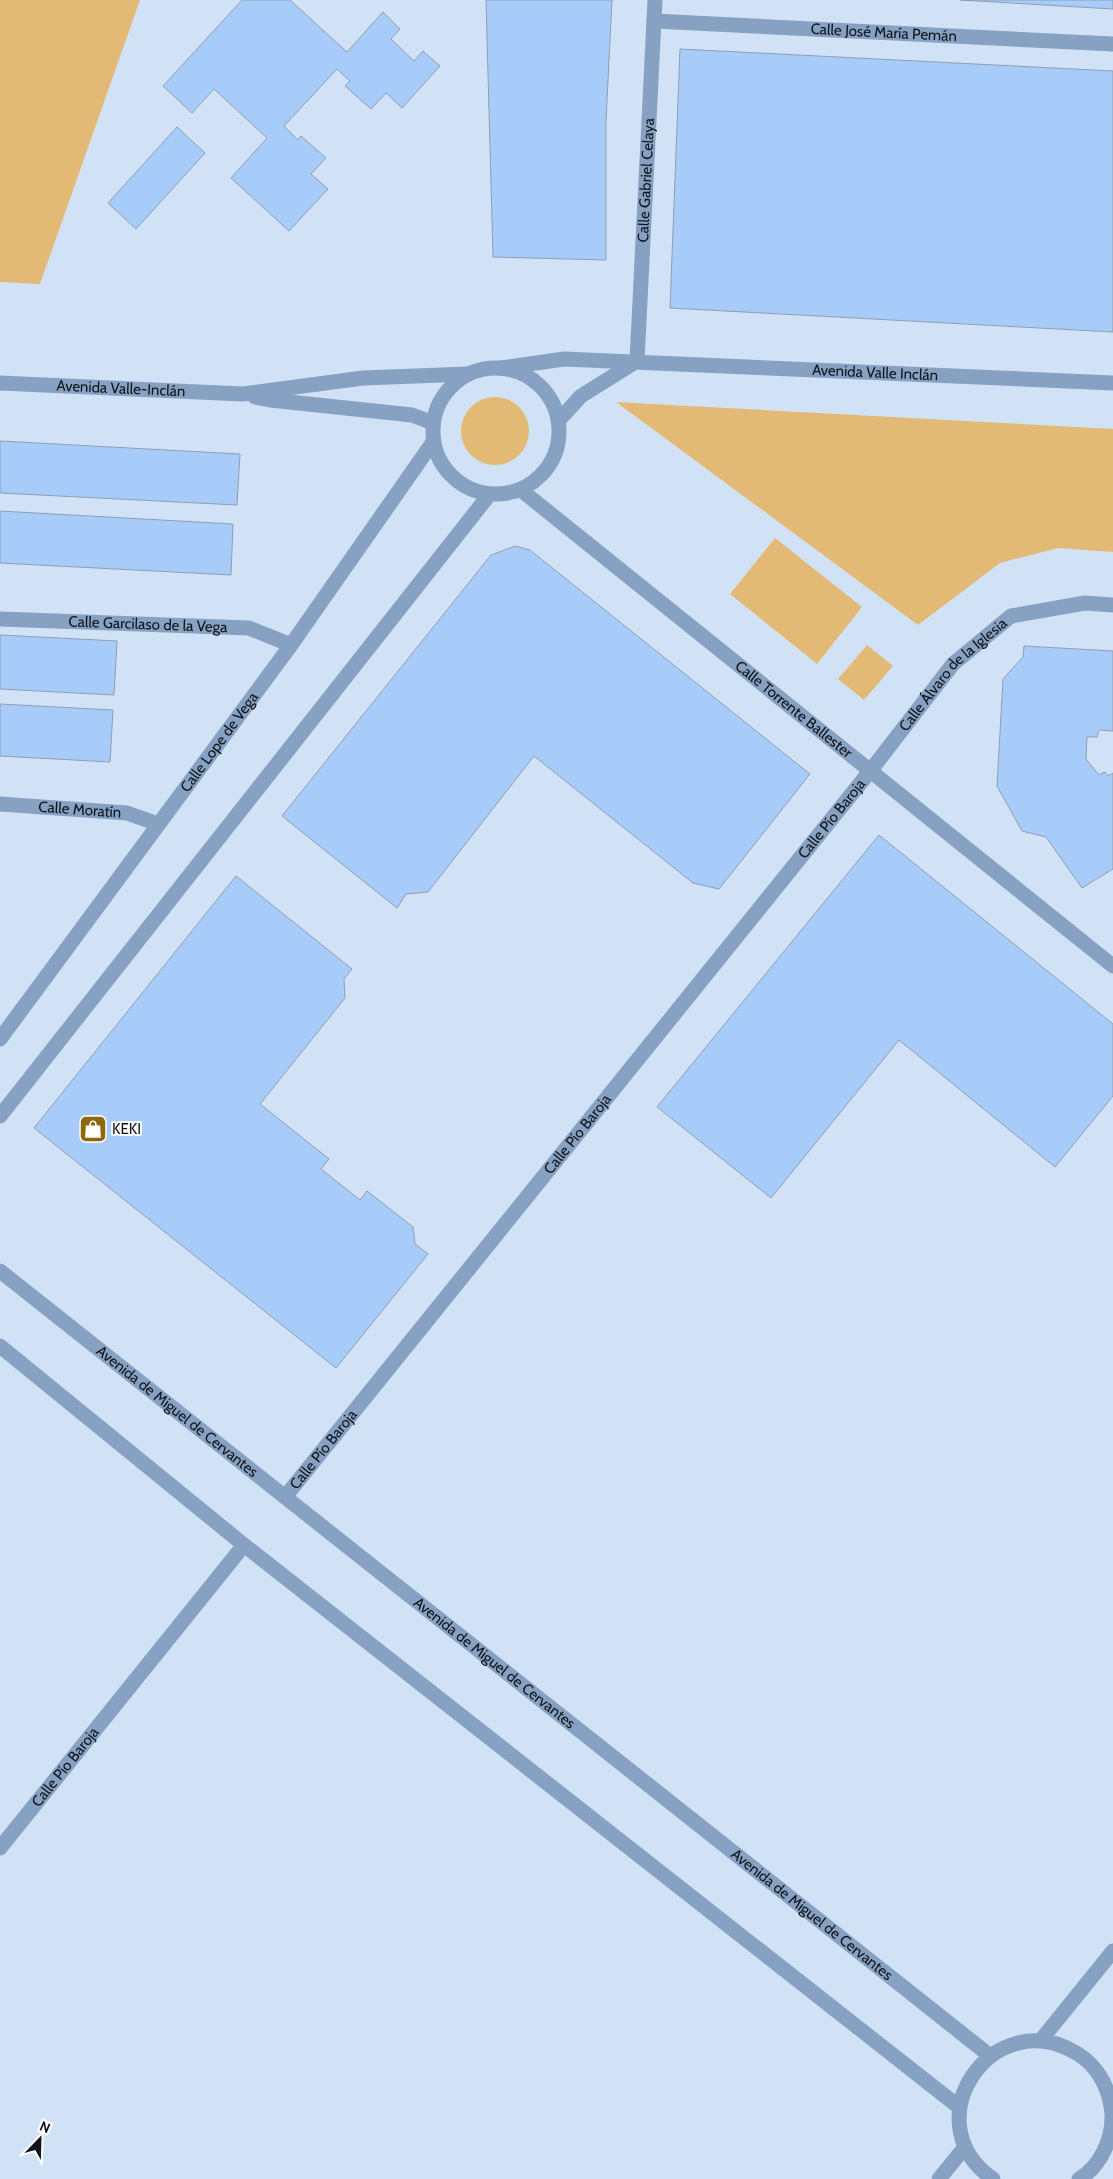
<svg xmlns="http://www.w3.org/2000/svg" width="1113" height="2179" viewBox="0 0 1113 2179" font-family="Cabin,sans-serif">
<rect width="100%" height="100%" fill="#d2e2f6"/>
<!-- green -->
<path fill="#e2ba76" d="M0,0H140L40,284L0,282Z
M461 431a34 34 0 1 1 68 0a34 34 0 1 1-68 0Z
M616,402L1113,429V552L1058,548L1000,563L918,625Z
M775,538L862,607L817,664L730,594Z
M867,645L893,666L864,700L838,679Z"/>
<!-- building -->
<path fill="#a8ccf9" stroke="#8f9eb1" d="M242,0H290L347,52L383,12L400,29L391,39L414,61L423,51L440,66L402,108L386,93L371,109L345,86L350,81L337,69L284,126L298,140L301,136L326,158L311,174L328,189L289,231L231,178L267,138L214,89L192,113L163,86Z
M486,0H612L606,121V260L493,257Z
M960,0H1113V9Z
M680,49L1113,71V332L670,308Z
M177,127L205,153L136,229L108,203Z
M0,441L240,454L237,505L0,493Z
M0,511L233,524L231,575L0,563Z
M515,546L530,550L810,774L719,889L693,883L534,756L428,892L406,894L397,908L282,816L491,555Z
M0,635L117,641L114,695L0,689Z
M1024,646L1113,651V731L1099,730L1097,737H1087L1086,759L1099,775L1105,772L1108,776L1113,773V869L1082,888L1046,837L1022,831L997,786L1003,679L1023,657Z
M0,704L113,710L110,762L0,756Z
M879,835L1113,1024V1096L1055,1167L899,1040L771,1198L657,1107Z
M236,876L352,969L344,979L345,998L260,1104L329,1159L321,1169L360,1200L367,1191L413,1227L415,1244L428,1254L336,1368L34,1128Z"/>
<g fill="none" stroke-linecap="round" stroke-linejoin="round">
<!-- lane -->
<g stroke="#87a1c2" stroke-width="15">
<path id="s1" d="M0,619L249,628L291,645"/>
<path id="s2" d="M0,804L127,813L158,824"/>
</g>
<!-- street -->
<g stroke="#87a1c2" stroke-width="15">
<path id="s3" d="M654,21L1113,44"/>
<path id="s4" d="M637,361L655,0"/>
<circle cx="496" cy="431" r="63"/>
<path id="s5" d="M501,368L564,359L1113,383"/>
<path id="s6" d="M0,383L243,394L363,378L468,374"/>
<path d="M255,397L270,400L412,415L433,423"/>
<path d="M559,420L581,396L637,361"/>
<path id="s7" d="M521,490L1113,966"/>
<path id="s8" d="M0,1039L291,645L433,442"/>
<path d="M0,1116L489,495"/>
<path id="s9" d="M0,1271L989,2055"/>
<path d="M0,1346L244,1545L959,2107"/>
<path id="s10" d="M285,1497L871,770L953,664L1011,616L1085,603L1113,605"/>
<path id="s11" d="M0,1848L244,1545"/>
<path d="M1041,2040L1113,1951"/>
<path d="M939,2179L965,2147"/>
<path d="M993,2179C911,2122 993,2001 1078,2054C1099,2067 1110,2090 1112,2114C1113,2139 1100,2167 1079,2179"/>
</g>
</g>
<!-- icons -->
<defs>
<g id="shop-square" transform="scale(1.4375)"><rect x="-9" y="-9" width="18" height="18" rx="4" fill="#8f670d" stroke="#fff"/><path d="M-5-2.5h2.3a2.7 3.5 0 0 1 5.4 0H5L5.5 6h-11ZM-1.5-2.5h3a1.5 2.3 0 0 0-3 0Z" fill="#fff"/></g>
</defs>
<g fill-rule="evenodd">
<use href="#shop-square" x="93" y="1129"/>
</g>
<g text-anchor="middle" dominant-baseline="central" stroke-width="4" stroke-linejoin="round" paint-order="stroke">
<!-- street labels -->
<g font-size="15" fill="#0f141b" stroke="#fff">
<text stroke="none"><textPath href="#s3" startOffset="230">Calle José María Pemán</textPath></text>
<text stroke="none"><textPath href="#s4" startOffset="181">Calle Gabriel Celaya</textPath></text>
<text stroke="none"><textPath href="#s5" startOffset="375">Avenida Valle Inclán</textPath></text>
<text stroke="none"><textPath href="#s6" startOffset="121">Avenida Valle-Inclán</textPath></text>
<text stroke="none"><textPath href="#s1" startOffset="148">Calle Garcilaso de la Vega</textPath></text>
<text stroke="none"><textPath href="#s10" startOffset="1060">Calle Álvaro de la Iglesia</textPath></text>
<text stroke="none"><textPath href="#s7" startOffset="350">Calle Torrente Ballester</textPath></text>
<text stroke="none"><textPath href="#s8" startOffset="369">Calle Lope de Vega</textPath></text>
<text stroke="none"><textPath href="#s2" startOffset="80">Calle Moratín</textPath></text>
<text stroke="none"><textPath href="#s10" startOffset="871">Calle Pío Baroja</textPath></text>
<text stroke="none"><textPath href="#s10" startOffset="466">Calle Pío Baroja</textPath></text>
<text stroke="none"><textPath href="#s9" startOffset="226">Avenida de Miguel de Cervantes</textPath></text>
<text stroke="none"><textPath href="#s10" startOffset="61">Calle Pío Baroja</textPath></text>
<text stroke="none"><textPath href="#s9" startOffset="631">Avenida de Miguel de Cervantes</textPath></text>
<text stroke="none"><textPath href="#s11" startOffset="104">Calle Pío Baroja</textPath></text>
<text stroke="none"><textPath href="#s9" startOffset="1036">Avenida de Miguel de Cervantes</textPath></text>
</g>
<!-- poi labels -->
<g font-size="15" fill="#0f141b" stroke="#fff" text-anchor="start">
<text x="112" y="1129">KEKI</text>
</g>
</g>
<!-- north arrow -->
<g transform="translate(40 2139) rotate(23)" stroke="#ffffff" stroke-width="4" paint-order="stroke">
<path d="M0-4L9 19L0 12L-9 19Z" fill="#0f141b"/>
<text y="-8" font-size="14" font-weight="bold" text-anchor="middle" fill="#0f141b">N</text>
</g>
</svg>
